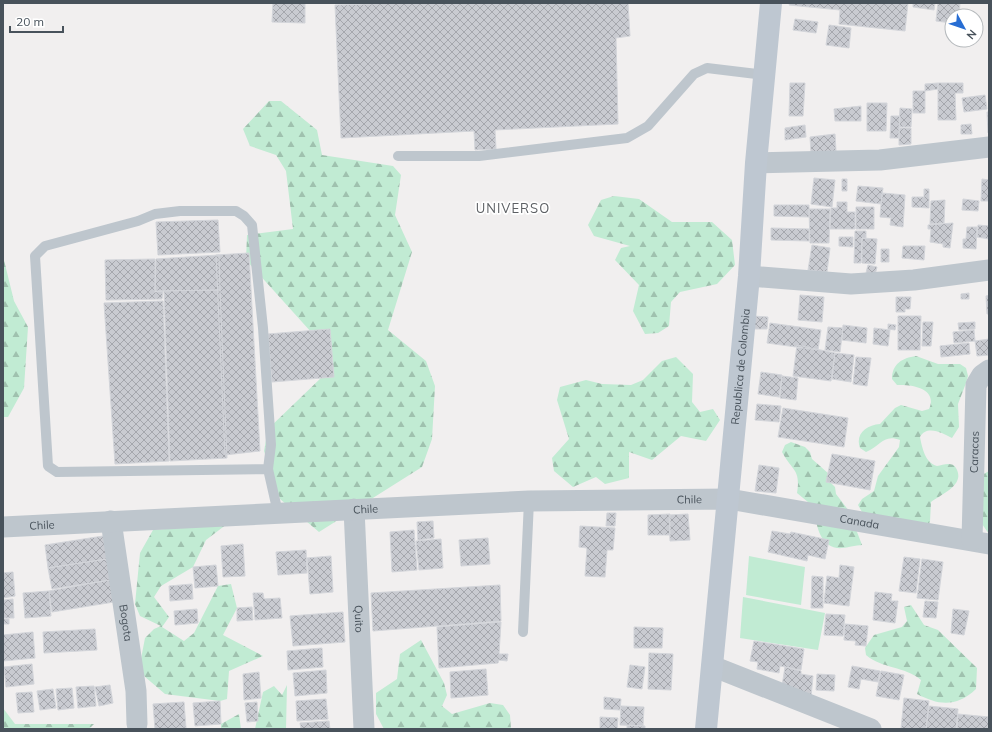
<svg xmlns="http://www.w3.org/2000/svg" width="992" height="732" viewBox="0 0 992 732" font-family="Mulish,sans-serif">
<defs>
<pattern id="forest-firs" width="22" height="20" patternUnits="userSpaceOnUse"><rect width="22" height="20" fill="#c1ebd3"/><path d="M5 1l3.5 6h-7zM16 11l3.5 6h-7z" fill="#9fc1ae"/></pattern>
<pattern id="building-cross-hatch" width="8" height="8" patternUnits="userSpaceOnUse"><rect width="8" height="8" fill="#c9cbd1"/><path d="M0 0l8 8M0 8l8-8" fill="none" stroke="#a5a7ad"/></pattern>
</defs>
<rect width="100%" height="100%" fill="#f1efef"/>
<!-- forest -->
<path fill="url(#forest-firs)" d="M269,101H281L317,130L322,155L393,166L401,175L395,215L412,252L388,330L426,361L435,386L432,439L422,467L319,532L280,499L264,451L268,429L323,376L330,353L246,260L247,235L293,229L286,171L276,155L250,146L243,129Z
M614,196L639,199L672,222H712L732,240L735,265L717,284L680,292L671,302L669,326L658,333L645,334L633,311L639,285L615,260L621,248L630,246L594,236L588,225L601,200Z
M3,256L14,301L28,327L24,388L8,417H3Z
M916,356L938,364H960L966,368L968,376L966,383L958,404L959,427L952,438C944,434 927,424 920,437C922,447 925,463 937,466C943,465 952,461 956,468C966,485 941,494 931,502L930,522L925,527L862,512L858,505L862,499L874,491L878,476L899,447L900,440C883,434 881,446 866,452L860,448C855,434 866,425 880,424L895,408L901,405L922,411L929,409C938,389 913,384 897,385L892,379C892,364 902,358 916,356Z
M676,357L693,374L692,402L700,412L713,409L720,420L706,441L681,436L652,460L629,452V478L605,484L596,477L573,487L554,471L552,458L569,439L557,400L560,387L586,380L602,384L631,385L643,380L662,361Z
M791,442L805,447L810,452L812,459L829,474L830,482L835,487L836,494L849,511L862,545C856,545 843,549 837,548C818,545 816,522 814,507L797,493C801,469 792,471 782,452L785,445Z
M989,471V534L982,524V475Z
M227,524L206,540L193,567L161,586L154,597L169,617L162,627L184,641L194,633L218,586L231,584L237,608L223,635L263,656L229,671L227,699L220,701L165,694L144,676L140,664L145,638L154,629L161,626L140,616L135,604L140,553L153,530Z
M911,605L924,625L938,630L977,668L976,689C956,708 938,705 917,694L921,680C905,666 882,669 866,655L865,648L874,635L902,627L907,621L904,607Z
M421,640L444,683L447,695L442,706L452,714L490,703L503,705L510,715L511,729H384L376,714V693L397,679L400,654Z
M287,685L286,729H255L263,692L274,686L282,695Z
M3,708L15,724H94L89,729H3Z
M239,714L241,729H221V724Z"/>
<!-- park -->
<path fill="#c1ebd3" d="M749,556L805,567L801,605L746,595Z
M743,597L825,613L818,650L740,638Z"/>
<!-- building -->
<path fill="url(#building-cross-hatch)" stroke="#d3d5da" d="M273,3H305V23L272,22Z
M402,3H628L630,36L616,38L618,124L495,130L496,149L475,150L474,131L341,138L335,5Z
M790,3H908L905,31L839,24L840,10L789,5Z
M913,3H935L934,10L913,7Z
M938,3H960L959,16H952V23L936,21Z
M795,19L818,22L816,33L793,30Z
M829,25L851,28L849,48L826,45Z
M790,83H805L803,116H789Z
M938,83H963V93H955L956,120H938Z
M938,83V89L925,91V84Z
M913,91H925V113H913Z
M985,95L987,109L964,112L962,98Z
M867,103H887L886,131H867Z
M861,106V121H835L834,109Z
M900,108L912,109L911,127H899Z
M987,112H989V133H988Z
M891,116H900L899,138H890Z
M971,124L972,134H961V125Z
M805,125L806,137L785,140V128Z
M899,128H911V144L899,145Z
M835,134L836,151L811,153L810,137Z
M814,178L835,180L832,207L811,204Z
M842,179H847V191H842Z
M982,179L989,180V201H981Z
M858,186L883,188L881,204L856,201Z
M924,189H929V208L912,207V197H924Z
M882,193L905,195L903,227L890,225L891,218L880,217Z
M963,199L979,201L978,211L962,210Z
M945,200L944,223L930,224L931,201Z
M837,202H847V212H855V229H830L831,208H837Z
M774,205H809V217L774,216Z
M856,207H874V229H856Z
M809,209H830L829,243H810Z
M218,220L220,252L158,255L156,222Z
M953,223L950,248L943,247V244L930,242L931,229H928V225Z
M978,225L989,226V239L977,237Z
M967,227H977L976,249L963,248V239H966Z
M771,228L809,229V241L771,240Z
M855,231H866V239L862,238L861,263H854Z
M839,237H853V247L839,246Z
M862,238L877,239L875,264L862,263Z
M812,245L830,248L827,272L808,270Z
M903,246H925L924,260L902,258Z
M881,249H889V262H881Z
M249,253L260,451L225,455L216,255Z
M219,255L220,290L155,291L156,259Z
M155,259V292L163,291L162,299L106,300L105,260Z
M868,265L877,267L875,275L866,273Z
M220,290L227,458L170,461L164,291Z
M969,293V299H961V294Z
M800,295L824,297L822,322L798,320Z
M989,295V314H987L986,296Z
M896,297H911L910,309H905V312H896Z
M163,301L169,461L115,464L104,303Z
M753,316L768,317L767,329H752Z
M898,316H921L920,350H898Z
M923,322H933L931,346H922Z
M975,322V329L959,330L958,323Z
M770,323L821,330L818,350L767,343Z
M888,324L896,325L895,330L888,329Z
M843,325L867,328L866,343L842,340Z
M828,327L843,328L840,352L825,350Z
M874,328L890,330L888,346L873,344Z
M330,329L334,377L272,382L268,334Z
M974,330L975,341L954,343L953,332Z
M989,339V355L977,356L975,341Z
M969,343L970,354L941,357L940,346Z
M797,345L835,353L831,381L793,376Z
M835,353L854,355L851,382L832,379Z
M856,357L871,358L867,386L853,384Z
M761,372L782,375L779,397L758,394Z
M782,376L798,378L796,400L780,398Z
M757,404L781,406L779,422L755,420Z
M783,408L848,418L844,447L778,437Z
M832,454L875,461L870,490L826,482Z
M759,465L779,468L776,493L755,491Z
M607,513H616L615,526H606Z
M670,514V535H648V515Z
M688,514L690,540L670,541L669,515Z
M433,521L434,538L418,540L417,522Z
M580,526L615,528L613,550H607L605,577L585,576L587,548L579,547Z
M414,530L417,570L392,572L390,532Z
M772,531L790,534L791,532L829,540L825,559L808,555L807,561L768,552Z
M103,536L107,559L48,568L45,545Z
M488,538L490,564L461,566L459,540Z
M441,539L443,568L419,570L416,541Z
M243,544L245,576L223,577L221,546Z
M306,550L307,573L278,575L276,552Z
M331,556L333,592L310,594L307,558Z
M904,557L920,559L916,593L899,591Z
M107,559L110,580L52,589L48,568Z
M922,559L943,562L938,600L917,598Z
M216,565L218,586L195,588L193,567Z
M840,565L854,567L849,606L824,603L827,576L839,578Z
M13,572L15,596L3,598V573Z
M812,576L823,577V608H811Z
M110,580L114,602L52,612L49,591Z
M192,584L193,599L170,601L169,586Z
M500,585L501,621L373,631L371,593Z
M49,591L51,616L25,618L23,593Z
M875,592L892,594L891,601H898L895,623L873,620Z
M253,593H263L264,599L280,598L282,618L255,620Z
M13,599L14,618H3V600Z
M925,601L938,602L936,618L923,617Z
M252,607L253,620L237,621V608Z
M197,609L198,623L175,625L174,611Z
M953,609L969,611L964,635L951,633Z
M343,612L345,642L293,646L290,616Z
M826,614L845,615L843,636L824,635Z
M3,619H9V624H3Z
M501,622L499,654H508L507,661L499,660L498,663L439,668L437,627Z
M845,624L868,626L866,646L855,645L856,641L844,640Z
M634,627L663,628L662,648H634Z
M95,629L97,650L44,653L43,632Z
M33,632L35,658L3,661V635Z
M754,641L804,649L801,670L780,666L779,673L757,669L758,662L750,661Z
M322,648L323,667L288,670L287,651Z
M649,653L673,654L671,690L648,689Z
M32,664L34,684L6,687L4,667Z
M630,665L645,667L642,689L627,687Z
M852,666L880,671L878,682L861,679L859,689L848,687Z
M785,667L801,671V674L813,676L811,697L782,686Z
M486,669L488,695L451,698L450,672Z
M326,670L327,693L295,696L293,673Z
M881,671L904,675L899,700L876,696Z
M259,672L261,698L244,700L243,674Z
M817,674L835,675L834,691L816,690Z
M110,685L113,703L99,706L95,687Z
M94,686L96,706L78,708L76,687Z
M72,688L74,708L58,710L56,689Z
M53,689L56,708L40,710L37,691Z
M32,692L34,712L18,713L16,693Z
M604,697L621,699L620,710L604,709Z
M904,698L929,701L926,729H901Z
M326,699L328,719L297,721L296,701Z
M220,701L221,724L195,726L193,703Z
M184,702L186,728L155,729L153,704Z
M257,702L258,721L247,722L245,703Z
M621,706L644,707L643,726L620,725Z
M929,706L958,709L956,729H926Z
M958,714L989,717L988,729H957Z
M600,717L618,718L617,729H600Z
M329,721L330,729H301L300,723Z
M627,725L645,726V729H627Z"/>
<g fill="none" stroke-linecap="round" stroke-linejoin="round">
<!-- lane -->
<path stroke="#bec6cd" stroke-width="10" d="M398,156H479L627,138L648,126L694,74L707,68L765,75
M268,469L57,472L48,466L35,256L45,246L138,221L155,214L180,211H236L244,216L252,225L263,328L271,445L268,469L278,513
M523,632L529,501"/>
<!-- street -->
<g stroke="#bec6cd" stroke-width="21">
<path d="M756,163L880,160L989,147"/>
<path d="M749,276L851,284L914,280L989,270"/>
<path id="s1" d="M354,509L364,729"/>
<path id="s2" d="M111,521L136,691L137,724"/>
<path id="s3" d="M3,527L529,501L729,499L989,544"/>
<path id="s4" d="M972,540L976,385L982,375L989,370"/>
<path d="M712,666L871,729"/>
</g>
<!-- secondary -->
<path stroke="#bec7d1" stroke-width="22" id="s5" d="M706,729L749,276L756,163L771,3"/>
</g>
<g text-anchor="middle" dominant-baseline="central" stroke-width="3.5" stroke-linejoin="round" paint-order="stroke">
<!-- street labels -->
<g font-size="11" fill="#48525b" stroke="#fff">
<text stroke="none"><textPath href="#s5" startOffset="364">Republica de Colombia</textPath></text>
<text stroke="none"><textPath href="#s4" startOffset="88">Caracas</textPath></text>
<text stroke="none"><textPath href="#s3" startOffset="687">Chile</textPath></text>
<text stroke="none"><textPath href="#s3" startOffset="363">Chile</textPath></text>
<text stroke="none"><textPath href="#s3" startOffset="859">Canada</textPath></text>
<text stroke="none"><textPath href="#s3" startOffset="39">Chile</textPath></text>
<text stroke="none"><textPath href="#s1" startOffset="110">Quito</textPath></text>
<text stroke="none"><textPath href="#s2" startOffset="103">Bogota</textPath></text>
</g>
<!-- quarter labels -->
<g font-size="13" letter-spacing="1" fill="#5c5f63" stroke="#fff">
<text x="513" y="208">UNIVERSO</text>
</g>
</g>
<!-- border -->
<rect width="992" height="732" fill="none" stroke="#48525b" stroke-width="8"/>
<!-- north arrow -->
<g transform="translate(964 28) rotate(130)"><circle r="19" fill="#ffffff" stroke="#b6babd"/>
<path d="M0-3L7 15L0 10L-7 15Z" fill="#276dd3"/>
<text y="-6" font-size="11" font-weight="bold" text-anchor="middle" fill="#48525b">N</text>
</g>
<!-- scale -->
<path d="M10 26v6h53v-6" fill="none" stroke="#48525b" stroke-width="2"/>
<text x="16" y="26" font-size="12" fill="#48525b" stroke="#ffffff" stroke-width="3" paint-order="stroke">20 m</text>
</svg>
